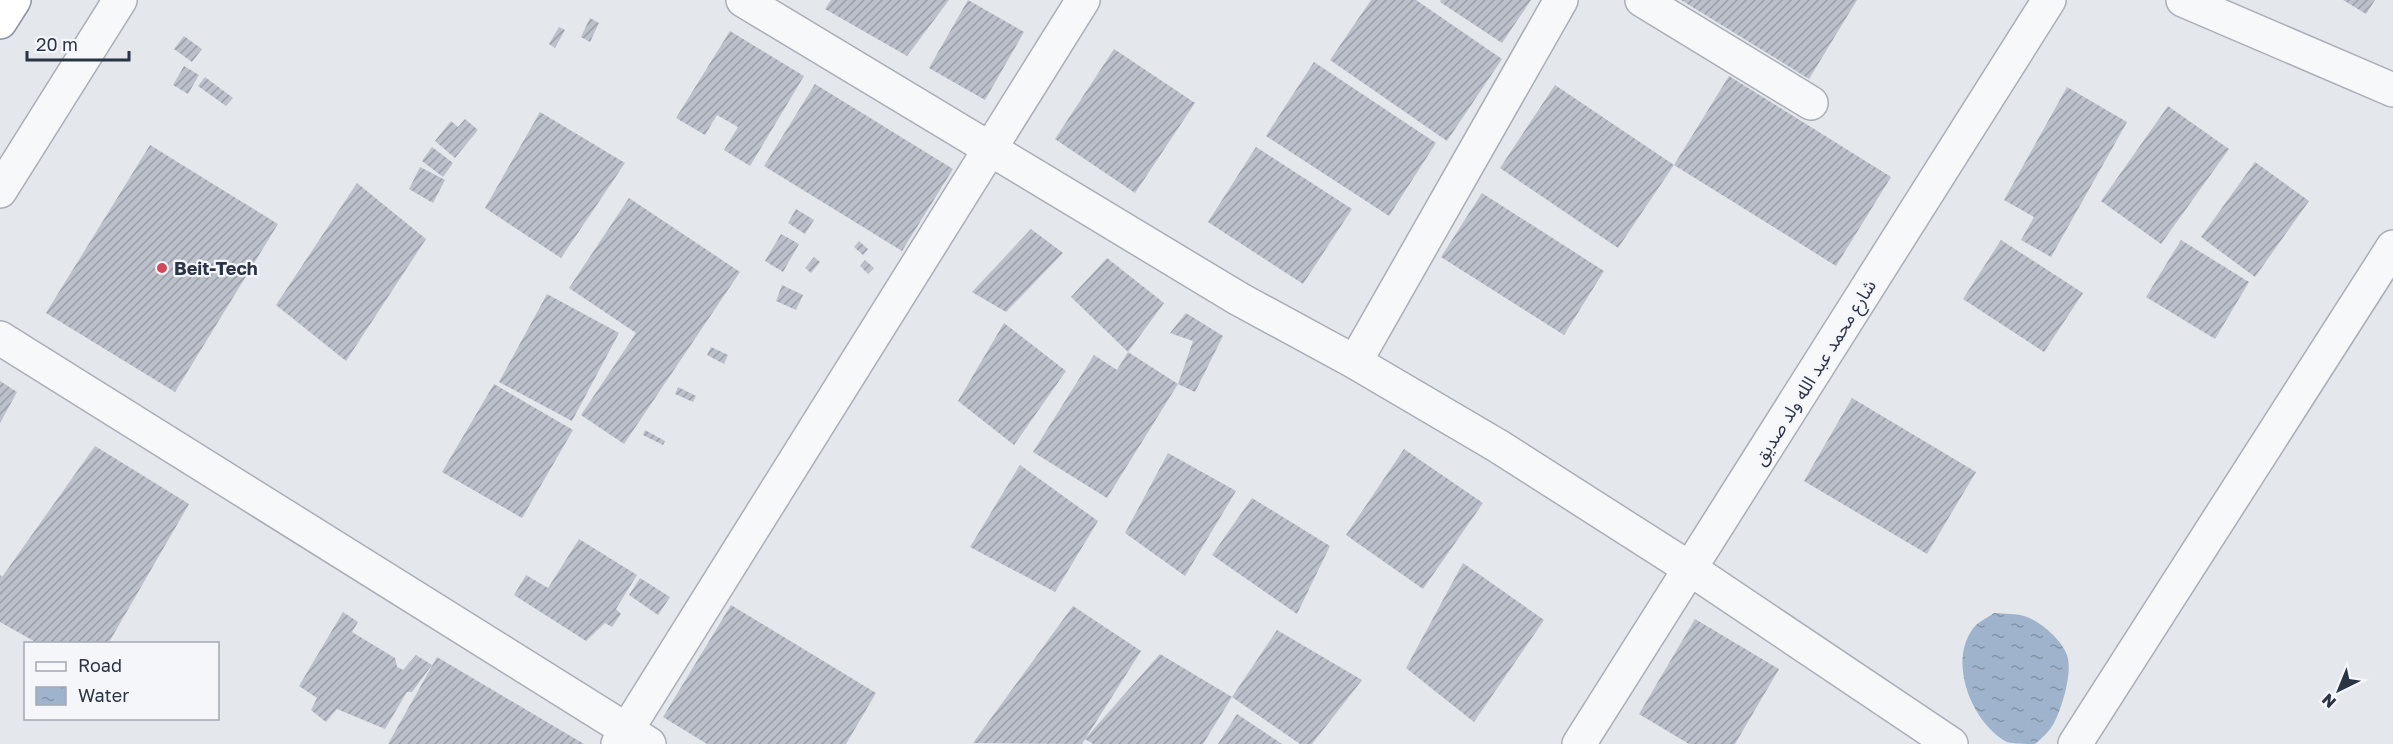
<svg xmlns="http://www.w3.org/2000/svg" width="2393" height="744" viewBox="0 0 2393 744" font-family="'Golos Text','Noto Sans Arabic',sans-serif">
<defs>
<pattern id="water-ripples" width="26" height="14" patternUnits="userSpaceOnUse" patternTransform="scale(1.5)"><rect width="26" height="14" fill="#9fb4cc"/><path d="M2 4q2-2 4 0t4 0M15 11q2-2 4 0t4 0" fill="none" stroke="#8293a7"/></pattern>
<pattern id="building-hatch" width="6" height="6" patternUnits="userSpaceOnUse" patternTransform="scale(1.5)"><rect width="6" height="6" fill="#bbc0ca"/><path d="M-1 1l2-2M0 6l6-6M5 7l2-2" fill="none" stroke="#989da6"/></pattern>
</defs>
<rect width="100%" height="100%" fill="#e4e7ec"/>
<!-- water -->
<path fill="url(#water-ripples)" d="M1994,613C2004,614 2017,613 2027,617C2041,622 2062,640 2067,655C2073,672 2062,708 2054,723C2049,732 2042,738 2035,744C2026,744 2015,744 2007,742C1973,724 1948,664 1972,630C1976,623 1987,618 1994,613Z"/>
<!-- building -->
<path fill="url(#building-hatch)" d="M831,0H949L907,56L825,9Z
M968,0L1024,32L985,100L929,68Z
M1371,0H1416L1502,59L1447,141L1330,60Z
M1441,0H1531L1502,43L1440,2Z
M1681,0H1857L1809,79Z
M2343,0H2375L2366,14Z
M590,18L599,23L590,42L581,37Z
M559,27L565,30L555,48L549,44Z
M730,31L804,76L750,166L724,150L738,127L717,115L705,135L676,118Z
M184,36L202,49L192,62L174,49Z
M1114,49L1195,103L1135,193L1055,139Z
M1314,62L1436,143L1389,216L1266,136Z
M184,66L199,75L188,94L173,85Z
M1729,76L1891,177L1836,266L1674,165Z
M205,77L233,98L226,106L198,86Z
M815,84L953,169L902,251L764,166Z
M1555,85L1674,165L1618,248L1500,168Z
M2067,87L2127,122L2051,257L2021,240L2034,217L2004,200Z
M2168,106L2229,149L2161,244L2101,201Z
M540,112L625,163L561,258L485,208Z
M465,119L478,130L455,158L435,141L451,121L458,127Z
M150,145L278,224L175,392L46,313Z
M432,147L453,163L443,177L422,161Z
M1256,147L1352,209L1303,284L1208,222Z
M2255,162L2309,201L2255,277L2201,237Z
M420,167L445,180L433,203L409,189Z
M357,183L426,239L346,361L276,305Z
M1482,193L1604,271L1564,335L1441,257Z
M629,198L740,272L624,444L581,415L636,333L569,288Z
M796,209L814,220L805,234L788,223Z
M1031,229L1063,253L1006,312L972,292Z
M781,234L799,244L783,272L765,261Z
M2001,240L2083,293L2044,352L1963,299Z
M2181,240L2249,282L2215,339L2146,297Z
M859,241L868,249L863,255L854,247Z
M814,257L820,262L811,273L805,268Z
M1107,258L1164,303L1128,352L1071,297Z
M865,260L874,268L868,274L860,266Z
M782,285L803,295L796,310L776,301Z
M547,294L619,333L572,421L499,382Z
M1186,313L1223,336L1195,392L1178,384L1107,498L1033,452L1094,355L1117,370L1128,352L1178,384L1193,341L1170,333Z
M1004,323L1066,371L1014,445L958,401Z
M711,347L728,355L724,364L707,355Z
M0,381L17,392L0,423Z
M494,384L573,430L522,518L442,472Z
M678,387L696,396L693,402L675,394Z
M1852,398L1976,472L1927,554L1804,481Z
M645,430L665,441L663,445L643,435Z
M95,446L189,504L108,644H39L0,622V575L2,577Z
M1404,449L1483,503L1423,589L1346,535Z
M1168,453L1236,491L1185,576L1125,533Z
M1020,465L1098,521L1055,592L970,547Z
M1252,498L1330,546L1297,614L1212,555Z
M579,539L637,575L616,609L621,614L612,627L605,623L586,641L514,595L526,575L548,588Z
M1463,563L1544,620L1474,722L1406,668Z
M640,578L670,597L658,615L629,595Z
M731,605L876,693L846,744H707L663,717Z
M1073,606L1141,651L1082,744L973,743Z
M343,612L358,622L352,632L395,658L397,667L403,670L416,655L432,665L412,692H407L385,729L337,709L326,722L311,710L317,698L299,686Z
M1695,619L1779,669L1735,744H1689L1639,714Z
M1277,630L1362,680L1312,744H1300L1232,697Z
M1160,654L1232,697L1203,744H1093L1085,739Z
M437,657L584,744H388Z
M1237,714L1282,744H1218Z"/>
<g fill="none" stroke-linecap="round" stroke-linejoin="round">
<!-- minor casing -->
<g stroke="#a9aeb7" stroke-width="36">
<path id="minor" d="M743,0L1239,299L1355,362L1498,446L1689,568L1951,744
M1642,0L1811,103
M2183,0L2393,90
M0,191L120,0
M0,338L649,744
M1355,362L1561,0
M618,744L1083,0
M1579,744L2049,0
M2075,744L2393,247"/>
</g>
<!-- highway casing -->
<g stroke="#8b94a3" stroke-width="36">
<path id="highway" d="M0,22L14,0"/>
</g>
<!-- minor -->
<use href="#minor" stroke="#f7f8fa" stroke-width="33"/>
<!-- highway -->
<use href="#highway" stroke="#fff" stroke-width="33"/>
</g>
<!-- markers -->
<circle fill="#d1495b" stroke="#f4f6f9" stroke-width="2" cx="162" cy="268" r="6"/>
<g text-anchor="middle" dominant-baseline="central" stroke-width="4.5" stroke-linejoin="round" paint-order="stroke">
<!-- poi labels -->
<g font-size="18" font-weight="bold" fill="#2b3445" stroke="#f4f6f9" text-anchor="start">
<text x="174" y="268">Beit-Tech</text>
</g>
<!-- street labels -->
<g font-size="18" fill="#2b3445" stroke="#f4f6f9">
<text transform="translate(1814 372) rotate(-58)">شارع محمد عبد الله ولد صديق</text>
</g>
</g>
<!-- legend -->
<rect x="24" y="642" width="195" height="78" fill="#f4f6f9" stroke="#a4a8b1" stroke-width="1.5"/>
<rect x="36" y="662" width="30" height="9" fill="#f7f8fa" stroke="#a4a8b1" stroke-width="1.5"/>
<text x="78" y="672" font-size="18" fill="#2b3445">Road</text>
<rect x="36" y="687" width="30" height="18" fill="url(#water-ripples)" stroke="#a4a8b1" stroke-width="1.5"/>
<text x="78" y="702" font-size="18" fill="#2b3445">Water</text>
<!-- north arrow -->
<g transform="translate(2339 690) rotate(223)" stroke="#f4f6f9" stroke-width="4.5" paint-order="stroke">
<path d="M0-4.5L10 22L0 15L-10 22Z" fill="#2b3445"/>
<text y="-9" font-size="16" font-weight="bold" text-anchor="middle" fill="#2b3445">N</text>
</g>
<!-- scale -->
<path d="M27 51v9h102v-9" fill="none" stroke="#2b3445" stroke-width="3"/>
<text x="36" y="51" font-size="18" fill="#2b3445" stroke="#f4f6f9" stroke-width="4.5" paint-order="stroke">20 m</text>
</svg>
